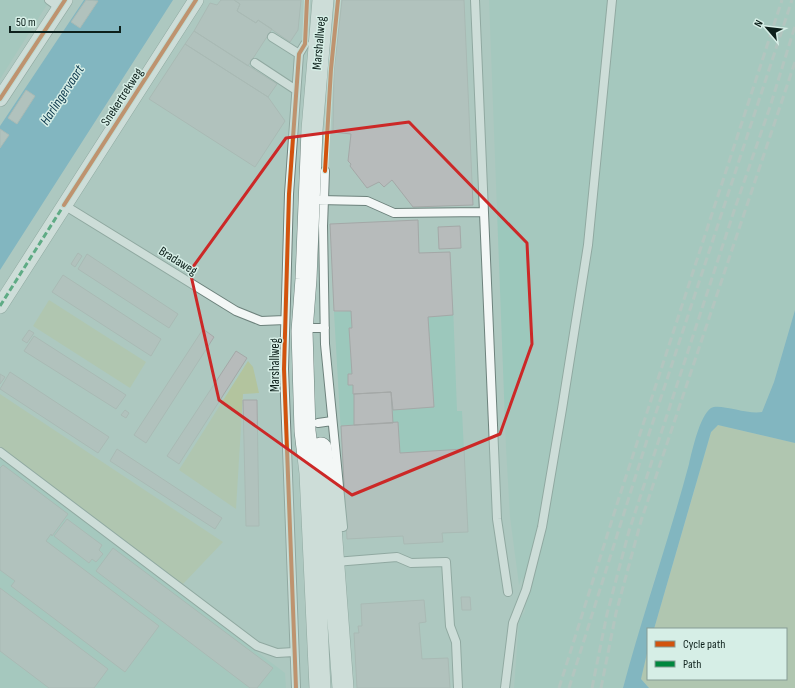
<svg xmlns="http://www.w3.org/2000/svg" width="795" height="688" viewBox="0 0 795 688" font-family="'Sofia Sans Condensed',sans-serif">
<rect width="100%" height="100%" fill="#adc8c0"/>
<!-- built -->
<path fill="#9cc8bc" d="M0,0H50L0,79Z
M489,0H795V310L774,382L762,412L752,414L741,412L673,524L654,581L623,688H514L519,620L525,611L522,577L519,585L510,517L506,448Z
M453,305L457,411H462L468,532L347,539L334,312Z
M0,458L285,673L286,688H0Z"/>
<!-- green -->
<path fill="#b3c49e" d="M49,300L146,362L130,388L33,326Z
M248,361L253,367L259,393L243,394L236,509L179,470Z
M0,394L223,542L182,585L0,447Z
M718,425L795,443V688H649L641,679L648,649V679H786V629H654L709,440L711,432Z"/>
<!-- water -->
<path fill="#4f9fc0" d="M84,0H173L0,270V126Z
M795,310V443L718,425L711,432L654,629H648V649L641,679L649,688H623C643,613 669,539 689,464C692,451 700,415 711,408C720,403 747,415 762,412L774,382Z"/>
<!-- building -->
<path fill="#b7bbbb" stroke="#a4a8a7" d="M86,0L98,1L80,28L71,22Z
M221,0H234L240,4L237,11L256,23L258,20L272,29L248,66L194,31L210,3L217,5Z
M234,0H301L298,30L290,42L258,20L256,23L237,11L240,4Z
M342,0H464L473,205L413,207L392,180L384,187L379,182L367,188L350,166L351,164L348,161L351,134L333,132L334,71Z
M194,31L277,84L268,97L185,44Z
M185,44L268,97L285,121L255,167L149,99Z
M26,90L35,96L17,124L8,118Z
M0,129L9,135L0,148Z
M418,220L419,253L450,252L453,315L428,317L434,407L393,410L391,392L353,394V385H348V374H352L349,328H352L351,311H334L330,224Z
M460,226L461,248L439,249L438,227Z
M78,253L82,256L75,267L71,264Z
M87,254L178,314L169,328L78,269Z
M63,275L161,339L151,356L52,292Z
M203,329L214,337L146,443L134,435Z
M29,330L34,333L27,343L22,340Z
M34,336L126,395L116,409L24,351Z
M236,351L247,358L179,464L167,456Z
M10,372L109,437L98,453L0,389Z
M0,374L5,377L0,384Z
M391,392L393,423L354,425V394Z
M243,400H257L259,526H246Z
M125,410L129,413L126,418L121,415Z
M398,422L400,453L464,449L468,532L442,533L443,542L404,544L403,536L347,539L341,426Z
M117,449L222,518L215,529L110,461Z
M3,465L68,514L52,536L51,534L46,541L159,626L125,672L11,586L15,581L0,570V468Z
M67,519L102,545L99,550L103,554L96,562L92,559L89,563L54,536Z
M113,548L273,668L257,688H250L96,571Z
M0,588L108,669L94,688H49L0,651Z
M461,597H470L471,610H462Z
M424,600L426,622L419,623L422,659L448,658L450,688H357L354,633H359L358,626H362L361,604Z"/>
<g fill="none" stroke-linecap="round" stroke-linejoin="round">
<!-- lane casing -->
<g stroke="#6d827c" stroke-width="10">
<path id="lane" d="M49,0L60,8
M475,0L497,519L508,592
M272,37L299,54
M255,63L296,90
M325,171L323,226L325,344L343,527
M319,200L367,201L394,213L483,212
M64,205L236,311L261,321L285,320
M311,328H325
M318,423L332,421
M0,452L257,646L277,653L294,652
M335,562L397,557L411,563L446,562L450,626L456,642L458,688
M296,688L284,369L289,194L299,54L305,44
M505,688L513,623L526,590L542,527L562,409L588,245L612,0"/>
</g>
<!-- street casing -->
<g stroke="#6d827c" stroke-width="16">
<path id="street" d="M0,99L65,0
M0,306L196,0"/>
</g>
<!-- secondary casing -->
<g stroke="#6d827c" stroke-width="22">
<path id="secondary" d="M321,448L331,527L343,688
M320,688L310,473L305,431L302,331L306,279L312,130L323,0"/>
</g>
<!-- lane -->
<use href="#lane" stroke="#f3f7f6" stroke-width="8"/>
<!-- street -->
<use href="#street" stroke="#f3f7f6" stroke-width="15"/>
<!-- secondary -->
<use href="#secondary" stroke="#f3f7f6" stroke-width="21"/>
<!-- rail -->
<path stroke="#bac2bf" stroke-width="3" stroke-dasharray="8 4" stroke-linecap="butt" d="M559,688L618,501L782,0
M569,688L647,440L792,0
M592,688L607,614L629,531L735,208L770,107L795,26
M601,688L616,613L641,521L795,62"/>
<!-- quiet -->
<path stroke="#00873e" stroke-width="3" stroke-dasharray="6 3" stroke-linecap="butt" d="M0,306L64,205"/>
<!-- cycleway casing -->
<g stroke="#d6eee6" stroke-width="6">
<path id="cycleway" d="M0,99L65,0
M325,171L331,69L338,0
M64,205L196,0
M296,688L284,369L289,194L299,54L305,44L307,0"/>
</g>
<!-- cycleway -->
<use href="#cycleway" stroke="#d2530e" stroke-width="4"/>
</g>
<!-- marked area -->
<path d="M0 0H795V688H0ZM409,122L527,243L532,344L500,434L352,495L219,400L190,271L286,138Z" fill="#adc8c0" fill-opacity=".55" fill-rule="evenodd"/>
<path fill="none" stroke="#cc2827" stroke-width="3" stroke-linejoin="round" d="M409,122L527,243L532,344L500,434L352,495L219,400L190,271L286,138Z"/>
<g text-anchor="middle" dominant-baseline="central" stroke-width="3" stroke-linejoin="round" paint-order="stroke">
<!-- street labels -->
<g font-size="13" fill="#0d201b" stroke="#d6eee6">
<text transform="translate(319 43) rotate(-85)">Marshallweg</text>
<text transform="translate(122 97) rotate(-57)">Snekertrekweg</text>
<text transform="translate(178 261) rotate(32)">Bradaweg</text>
<text transform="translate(275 365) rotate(-90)">Marshallweg</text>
</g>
<!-- water labels -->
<g font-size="14" font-style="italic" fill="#09354a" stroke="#d6eee6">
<text transform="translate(62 95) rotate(-57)">Harlingervaart</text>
</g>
</g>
<!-- legend -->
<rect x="647" y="628" width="140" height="52" fill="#d6eee6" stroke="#869c95"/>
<rect x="655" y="641" width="20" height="6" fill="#d2530e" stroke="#869c95"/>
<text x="683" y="648" font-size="12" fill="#0d201b">Cycle path</text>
<rect x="655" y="661" width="20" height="6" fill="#00873e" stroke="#869c95"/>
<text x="683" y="668" font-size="12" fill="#0d201b">Path</text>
<!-- north arrow -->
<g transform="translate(767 28) rotate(298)" stroke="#d6eee6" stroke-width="3" paint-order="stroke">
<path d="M0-3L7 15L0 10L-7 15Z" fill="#0d201b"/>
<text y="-6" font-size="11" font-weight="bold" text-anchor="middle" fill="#0d201b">N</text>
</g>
<!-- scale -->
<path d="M10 26v6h110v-6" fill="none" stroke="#0d201b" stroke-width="2"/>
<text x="16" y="26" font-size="12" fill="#0d201b" stroke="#d6eee6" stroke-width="3" paint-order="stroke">50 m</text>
</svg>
